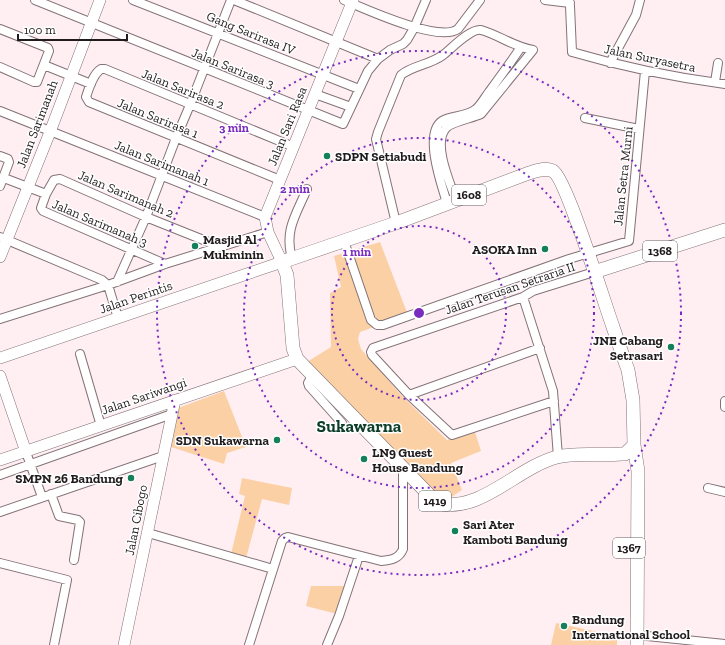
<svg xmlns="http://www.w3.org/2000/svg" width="725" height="645" viewBox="0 0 725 645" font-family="'Zilla Slab',serif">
<rect width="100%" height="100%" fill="#ffeff3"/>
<!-- green -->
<path fill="#fbd0a5" d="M380,242L408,315L360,332L358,339L361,349L402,396L447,440L475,432L481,451L451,463L462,490L450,498L430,488L307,362L331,347L330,293L341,287L334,256Z
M224,391L246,447L227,453L224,464L171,447L178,408Z
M242,478L292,488L289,505L262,499L246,558L231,554L245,496L239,494Z
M311,586H346L337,614L306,606Z
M556,623L617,636V645H551Z"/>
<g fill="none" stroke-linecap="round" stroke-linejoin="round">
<!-- street casing -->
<g stroke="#837377" stroke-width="10">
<path id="street" d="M35,0L343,124L368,71L378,59L390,50L403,44L407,40L414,28L426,0
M133,0L359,89
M234,0L378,59
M344,0C365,9 439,43 458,29L480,0
M545,0L570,3
M568,0L570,6L572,52C623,67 672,77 725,84
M0,29L48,48L49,51L37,82H34L0,67
M610,63L636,15L640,0
M44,65L91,84
M715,82L718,63
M315,94L351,107
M0,111L265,217
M585,118L639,129
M0,156L8,159L9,162L0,186
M4,178L46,194L54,180L60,179L146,217L221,247
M280,180L89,102L86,97C89,88 93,74 101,69H105L294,147
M46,194L41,208L43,211L165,264
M447,203C442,186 423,134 442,121C451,115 467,117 476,109C481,105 485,97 489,92C500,77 511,62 521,47
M396,223L376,139L378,132L401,75C413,65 430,65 443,55C451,49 471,28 481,30C499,35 514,47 533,50L481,114C473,118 451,122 446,128C432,143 450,183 456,200
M0,237L102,280L108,285L118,318
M344,241L371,320L377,325H383L569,259L629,241L645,71
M292,259C284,230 296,215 307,189
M117,282L146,217L176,138L190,105L231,0
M523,297L553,391L558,457
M0,319L108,285L165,264L268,232
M80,354L101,426
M313,374L308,383L309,386L342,423
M409,395L540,348
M554,401L452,435L409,395L372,355L371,352L373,348L523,297L533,291L594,272
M725,401V407
M26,452L42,497
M0,475L172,414
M708,488L725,492
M51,494L59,516L78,520L80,522L74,560
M0,512L163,456
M148,533L273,569
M0,563L67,580L54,645
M637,635L725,644
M249,645L282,541L285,538L288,537L381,561C391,560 399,559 403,549V468
M327,645L339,616L359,556"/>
</g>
<!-- secondary casing -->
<g stroke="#837377" stroke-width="12">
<path id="secondary" d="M0,257L50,132L100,0
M0,358L282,262L268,232L265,217L353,0
M0,376L26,452
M0,460L297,359
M124,645L175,400"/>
</g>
<!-- primary casing -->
<g stroke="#837377" stroke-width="14">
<path id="primary" d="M594,272L725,230
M634,445L625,454H621C600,456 577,452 557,457C516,468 480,514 437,503L297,359L293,348L287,275L282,262L396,223L529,173C536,171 546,167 553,171C566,178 605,305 613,327C618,342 623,356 628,370L633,400L634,445L638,471L637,645"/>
</g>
<!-- street -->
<use href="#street" stroke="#fff" stroke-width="8"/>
<!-- secondary -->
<use href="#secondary" stroke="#fff" stroke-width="11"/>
<!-- primary -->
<use href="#primary" stroke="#fff" stroke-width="13"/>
</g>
<!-- distance rings -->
<g fill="none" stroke="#7b2cbf" stroke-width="2" stroke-dasharray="2 4">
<circle cx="419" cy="313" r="87"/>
<circle cx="419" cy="313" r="175"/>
<circle cx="419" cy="313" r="262"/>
</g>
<!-- markers -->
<g fill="#147f5b" stroke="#fff" stroke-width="1.5">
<circle cx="327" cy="156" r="4"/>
<circle cx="195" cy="246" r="4"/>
<circle cx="545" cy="249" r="4"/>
<circle cx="671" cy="347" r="4"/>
<circle cx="277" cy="440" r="4"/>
<circle cx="364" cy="459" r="4"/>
<circle cx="131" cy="478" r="4"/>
<circle cx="455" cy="531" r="4"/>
<circle cx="564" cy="626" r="4"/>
</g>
<g text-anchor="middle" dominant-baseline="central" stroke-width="3" stroke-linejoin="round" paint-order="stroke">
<!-- shield labels -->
<g fill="#fff" stroke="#645f61" stroke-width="1">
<rect x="452" y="185" width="34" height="20" rx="3"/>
<rect x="643" y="241" width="34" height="20" rx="3"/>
<rect x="419" y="491" width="32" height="20" rx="3"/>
<rect x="613" y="538" width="32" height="20" rx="3"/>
</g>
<g font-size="12" font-weight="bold" fill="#211b1d">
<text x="469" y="195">1608</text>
<text x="660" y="251">1368</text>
<text x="435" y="501">1419</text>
<text x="629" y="548">1367</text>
</g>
<!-- street labels -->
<g font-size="13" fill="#211b1d" stroke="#fff">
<text transform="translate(251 33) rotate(22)">Gang Sarirasa IV</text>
<text transform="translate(650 58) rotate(12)">Jalan Suryasetra</text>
<text transform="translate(233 68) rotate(22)">Jalan Sarirasa 3</text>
<text transform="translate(183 89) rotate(22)">Jalan Sarirasa 2</text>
<text transform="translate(158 118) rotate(22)">Jalan Sarirasa 1</text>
<text transform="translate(37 124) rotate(-69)">Jalan Sarimanah</text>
<text transform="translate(287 126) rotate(-68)">Jalan Sari Rasa</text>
<text transform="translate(162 163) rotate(22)">Jalan Sarimanah 1</text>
<text transform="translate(623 176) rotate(-84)">Jalan Setra Murni</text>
<text transform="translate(126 194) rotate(23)">Jalan Sarimanah 2</text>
<text transform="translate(100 223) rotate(23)">Jalan Sarimanah 3</text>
<text transform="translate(510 288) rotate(-19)">Jalan Terusan Setraria II</text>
<text transform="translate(136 297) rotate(-19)">Jalan Perintis</text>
<text transform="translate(144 396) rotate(-19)">Jalan Sariwangi</text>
<text transform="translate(136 520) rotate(-79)">Jalan Cibogo</text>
</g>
<!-- poi labels -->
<g font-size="13" font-weight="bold" fill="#211b1d" stroke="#fff" text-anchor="start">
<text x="335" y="156">SDPN Setiabudi</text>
<text x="203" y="239">Masjid Al<tspan x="203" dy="15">Mukminin</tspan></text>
<text x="537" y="249" text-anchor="end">ASOKA Inn</text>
<text x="663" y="340" text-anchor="end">JNE Cabang<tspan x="663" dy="15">Setrasari</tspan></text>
<text x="269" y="440" text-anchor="end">SDN Sukawarna</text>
<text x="372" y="452">LN9 Guest<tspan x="372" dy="15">House Bandung</tspan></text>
<text x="123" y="478" text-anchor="end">SMPN 26 Bandung</text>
<text x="463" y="524">Sari Ater<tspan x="463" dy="15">Kamboti Bandung</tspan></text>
<text x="572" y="619">Bandung<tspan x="572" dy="15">International School</tspan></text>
</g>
<!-- district labels -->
<g font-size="17" font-weight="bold" fill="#0c3c2a" stroke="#fff">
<text x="359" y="426">Sukawarna</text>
</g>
</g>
<circle cx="419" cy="313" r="6" fill="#7b2cbf" stroke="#fff" stroke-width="2"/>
<g font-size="12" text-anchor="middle" font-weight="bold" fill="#7b2cbf" stroke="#fff" stroke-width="3" stroke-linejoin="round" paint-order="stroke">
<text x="234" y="132">3 min</text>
<text x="295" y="193">2 min</text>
<text x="357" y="256">1 min</text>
</g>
<!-- scale -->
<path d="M18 34v6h109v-6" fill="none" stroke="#211b1d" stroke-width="2"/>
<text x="24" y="34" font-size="12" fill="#211b1d" stroke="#ffffff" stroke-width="3" paint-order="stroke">100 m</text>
</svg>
